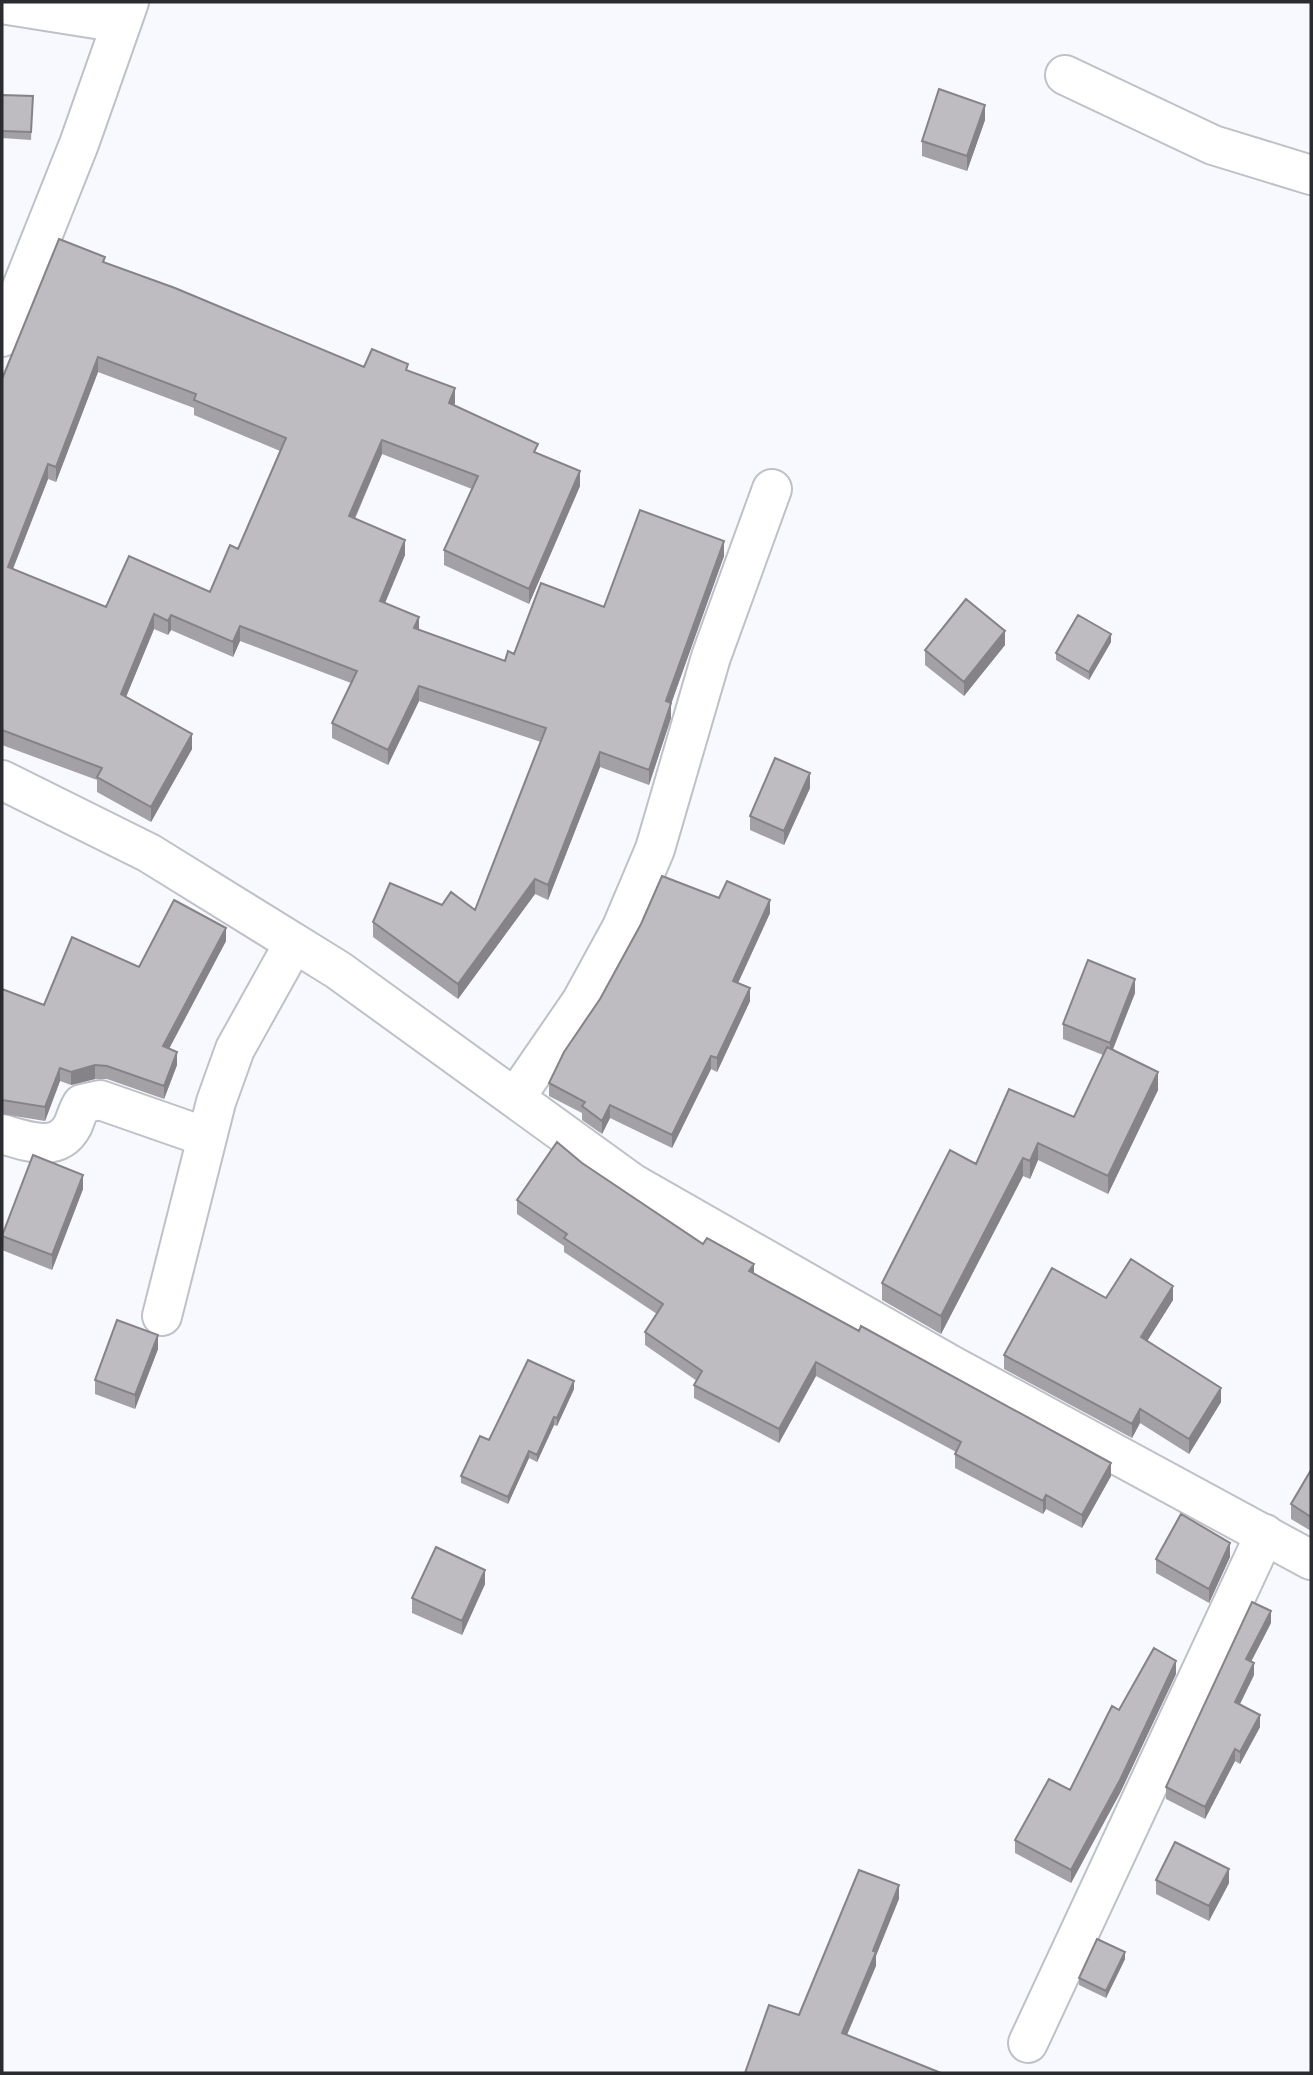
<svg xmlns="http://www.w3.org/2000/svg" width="1313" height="2075" viewBox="0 0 1313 2075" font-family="Inter,sans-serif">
<rect width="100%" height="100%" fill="#f7f9ff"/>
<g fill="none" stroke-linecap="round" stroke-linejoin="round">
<!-- minor casing -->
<g stroke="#bec1c7" stroke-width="42">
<path id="minor" d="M2,4L121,23
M1065,75L1213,145L1311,175
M2,337L79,144L129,2
M515,1098L581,1002L622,927L655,849L711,657L772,489
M2,1134C26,1141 58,1154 73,1125C76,1118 78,1110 82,1104L100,1100L206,1137
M162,1316L216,1102L235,1049L294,943
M1028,2043L1265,1534"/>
</g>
<!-- tertiary casing -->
<g stroke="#bec1c7" stroke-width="42">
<path id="tertiary" d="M2,780L149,853L338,970L632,1183L951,1365L1311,1560"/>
</g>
<!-- minor -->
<use href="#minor" stroke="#fff" stroke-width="38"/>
<!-- tertiary -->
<use href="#tertiary" stroke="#fff" stroke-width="38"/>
</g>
<!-- wall -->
<path fill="#a3a1a6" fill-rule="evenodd" d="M2,95L33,96L31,140L2,138Z
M985,120L967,171L922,156V141Z
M105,263L364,367L408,371L455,403L454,405L538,454L580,486L529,604L444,565V550L472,489L382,454L355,519L405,555L385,603L419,630L505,661L514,654L604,607L724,556L671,704V718L649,785L600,767L548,900L535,894L458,999L373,937V922L442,905L475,910L541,742L419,701L388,765L332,738V723L351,683L240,641L233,657L171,630L168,635L154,629L126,697L192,749L151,822L97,792V780L2,745V379ZM98,372L194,408V415L280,451L238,549L210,592L106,607L13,569L48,479L56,482Z
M1111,642L1089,680L1056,660V653Z
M1005,645L964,696L925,665V650Z
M810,788L784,845L750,830V816Z
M719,898L770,913L738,983L750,1001L717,1072L711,1069L672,1148L610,1118L602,1134L582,1120V1113L549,1096V1083Z
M226,941L169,1049L177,1065L164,1099L107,1079H95L71,1085L60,1081L45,1121L2,1114V989L44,1005L139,967Z
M1135,993L1112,1050L1158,1090L1108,1194L1038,1160L1030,1179L1023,1176L941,1334L882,1300V1283L976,1164L1074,1117L1103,1055L1063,1039V1024Z
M582,1163L703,1244L754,1274L1111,1476L1082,1528L1046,1509L1043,1514L955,1468V1454L956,1452L816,1376L779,1443L694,1398V1385L697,1381L645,1345V1332L657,1314L564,1252V1246L517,1214V1200Z
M83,1189L52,1270L2,1250V1234Z
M1106,1298L1173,1300L1147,1341L1221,1402L1189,1454L1140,1423L1132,1438L1004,1369V1355Z
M158,1349L135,1409L95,1394V1380Z
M574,1389L557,1426L554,1425L537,1462L529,1458L508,1504L461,1483V1476L489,1440Z
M1311,1470V1531L1291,1519V1504Z
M1230,1557L1209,1603L1156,1573V1559Z
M485,1584L462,1635L412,1613V1598Z
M1271,1623L1251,1662L1254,1675L1240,1704L1260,1727L1240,1764L1235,1761L1205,1819L1166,1799V1787Z
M1176,1674L1120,1793L1071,1883L1015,1853V1840L1070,1790Z
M1156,1880L1229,1883L1209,1921L1156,1894Z
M1125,1959L1106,1998L1079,1985V1978Z"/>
<!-- shaded-wall -->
<path fill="#858387" d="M985,105V120L967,171V156Z
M98,357V372L56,482V467Z
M455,388V403L449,418V403Z
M382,440V454L349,531V516Z
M48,464V479L8,581V567Z
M580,471V486L529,604V589Z
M405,540V555L380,615V601Z
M724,541V556L671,704V718L649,785V770L666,701Z
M154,614V629L121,709V694Z
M171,615V630L168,635V621Z
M419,617V632L414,628Z
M240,626V641L233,657V642Z
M1005,631V645L964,696V682Z
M1111,634V642L1089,680V672Z
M419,686V701L388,765V750Z
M192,734V749L151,822V807Z
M600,752V767L548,900V885Z
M810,773V788L784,845V831Z
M535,879V894L458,999V984Z
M770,900V913L733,994V981Z
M226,928V941L163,1060V1046Z
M1135,979V993L1110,1057V1043Z
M750,988V1001L717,1072V1058Z
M177,1052V1065L164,1099V1086Z
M711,1056V1069L672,1148V1135Z
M95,1065V1079L71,1085V1072Z
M60,1068V1081L45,1121V1107Z
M1158,1072V1090L1108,1194V1176Z
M610,1105V1118L602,1134V1121Z
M1038,1143V1160L1030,1179V1161Z
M1023,1158V1176L941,1334V1316Z
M83,1175V1189L52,1270V1255Z
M754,1264V1278L749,1271Z
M1173,1286V1300L1141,1351V1337Z
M158,1335V1349L135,1409V1395Z
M816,1362V1376L779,1443V1429Z
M574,1381V1389L557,1426V1418Z
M1221,1388V1402L1189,1454V1439Z
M1140,1409V1423L1132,1438V1424Z
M554,1417V1425L537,1462V1455Z
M529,1451V1458L508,1504V1497Z
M1111,1463V1476L1082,1528V1515Z
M1046,1495V1509L1043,1514V1501Z
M1230,1543V1557L1209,1603V1589Z
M485,1570V1584L462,1635V1621Z
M1271,1611V1623L1246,1671V1659Z
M1176,1661V1674L1120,1793L1071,1883V1870Z
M1254,1663V1675L1235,1714V1702Z
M1260,1715V1727L1240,1764V1752Z
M1235,1749V1761L1205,1819V1807Z
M1229,1869V1883L1209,1921V1906Z
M899,1885V1899L876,1956V1966L842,2047V2033Z
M1125,1952V1959L1106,1998V1991Z"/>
<!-- building -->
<path fill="#bebbc1" stroke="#858387" stroke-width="2" fill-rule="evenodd" d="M939,89L985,105L967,156L922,141Z
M2,95L33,96L31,132L2,131Z
M59,239L105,257L103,262L175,288L364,367L372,349L408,364L406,370L455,388L449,403L538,444L534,452L580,471L529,589L444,550L478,476L382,440L349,516L405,540L380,601L419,617L414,628L505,661L508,651L514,654L541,583L604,607L640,510L724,541L666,701L671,703L649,770L600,752L548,885L535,879L458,984L373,922L390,883L442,905L451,892L475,910L546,728L419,686L388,750L332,723L357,671L240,626L233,642L171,615L168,621L154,614L121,694L192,734L151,807L97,777L102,768L2,730V379ZM98,357L196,394L194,400L286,438L238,549L230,545L210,592L129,556L106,607L8,567L48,464L56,467Z
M966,599L1005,631L964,682L925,650Z
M1078,615L1111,634L1089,672L1056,653Z
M775,758L810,773L784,831L750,816Z
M662,876L719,898L727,881L770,900L733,981L750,988L717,1058L711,1056L672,1135L610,1105L602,1121L582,1106L585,1102L549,1083L564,1052L600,999L641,924Z
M174,900L226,928L163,1046L177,1052L164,1086L107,1066L95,1065L71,1072L60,1068L45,1107L2,1100V989L44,1005L72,937L139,967Z
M1088,960L1135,979L1110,1043L1063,1024Z
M1107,1047L1158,1072L1108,1176L1038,1143L1030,1161L1023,1158L941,1316L882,1283L950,1150L976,1164L1009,1089L1074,1117Z
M557,1142L582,1163L703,1244L707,1238L754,1264L749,1271L859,1331L861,1326L1111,1463L1082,1515L1046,1495L1043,1501L955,1454L961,1442L816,1362L779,1429L694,1385L702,1371L645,1332L663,1304L564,1238L567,1234L517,1200Z
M33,1155L83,1175L52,1255L2,1236Z
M1131,1259L1173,1286L1141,1337L1221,1388L1189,1439L1140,1409L1132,1424L1004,1355L1052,1268L1106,1298Z
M117,1320L158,1335L135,1395L95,1380Z
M528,1360L574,1381L557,1418L554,1417L537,1455L529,1451L508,1497L461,1476L480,1436L489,1440Z
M1311,1470V1517L1291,1504Z
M1181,1514L1230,1543L1209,1589L1156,1559Z
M436,1547L485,1570L462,1621L412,1598Z
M1252,1602L1271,1611L1246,1659L1254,1663L1235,1702L1260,1715L1240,1752L1235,1749L1205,1807L1166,1787Z
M1154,1648L1176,1661L1120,1780L1071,1870L1015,1840L1049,1779L1070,1790L1112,1706L1119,1710Z
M1175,1842L1229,1869L1209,1906L1156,1880Z
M859,1870L899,1885L873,1951L876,1952L842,2033L941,2073H745L769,2005L799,2015Z
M1097,1939L1125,1952L1106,1991L1079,1978Z"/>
<!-- border -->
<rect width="1313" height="2075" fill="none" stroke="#2b2c2f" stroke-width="7"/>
</svg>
